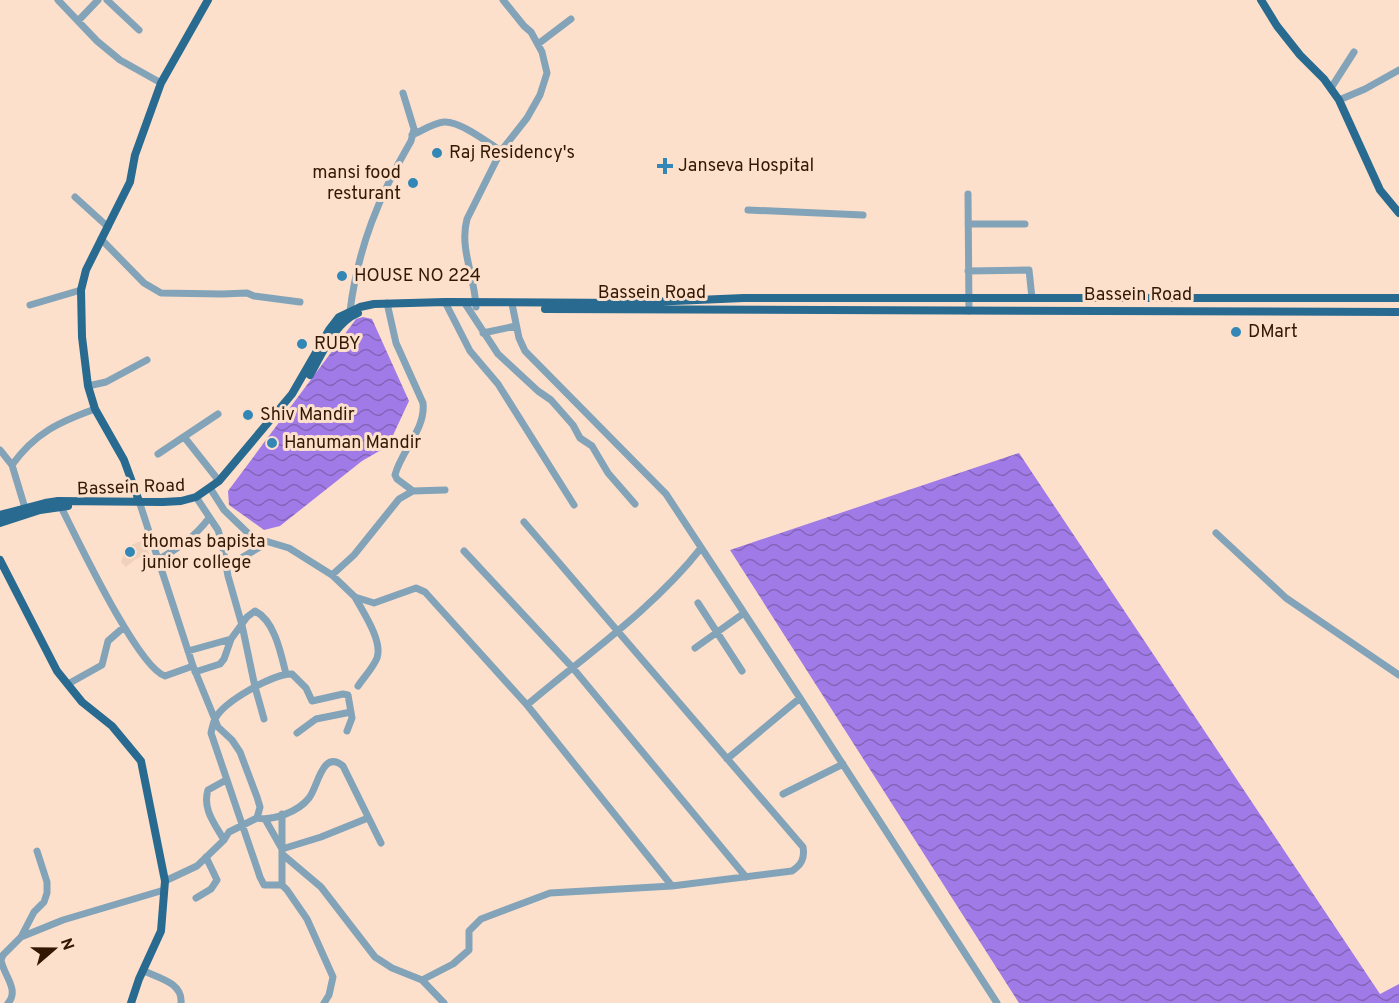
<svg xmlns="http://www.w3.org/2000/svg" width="1399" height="1003" viewBox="0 0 1399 1003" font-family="Overpass,sans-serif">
<defs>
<pattern id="water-waves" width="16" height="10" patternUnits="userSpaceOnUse" patternTransform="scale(1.5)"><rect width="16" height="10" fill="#a07be7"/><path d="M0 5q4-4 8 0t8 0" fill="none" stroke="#8364b9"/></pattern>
</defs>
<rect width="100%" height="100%" fill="#fde0cb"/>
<!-- built -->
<path fill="#f0d1bb" d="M144,540L149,554L136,559L126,567L121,562L126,547Z"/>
<!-- water -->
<path fill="url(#water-waves)" d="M363,317L372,319L409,401L388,446L362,461L280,526L264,530L229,505L228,491L356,319Z
M1019,453L1380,994L1399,984V1003H1019L730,550Z"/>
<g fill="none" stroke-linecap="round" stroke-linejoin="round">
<!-- minor -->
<path stroke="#83a3b9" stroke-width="7" d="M58,0L97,41L120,60L161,83
M107,0L139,30
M78,21L98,0
M538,44L571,19
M1331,88L1354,52
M1339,100L1365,89L1399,70
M412,135C422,131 433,123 444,122C460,121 487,142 501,151
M968,194L969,311
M75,197L108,227
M748,210L863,215
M968,224H1025
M101,239L144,283L161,293L222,294L247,293L254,296L300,302
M968,271L1029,270L1032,298
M445,302L470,351L498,384L574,505
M464,302L498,354L538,391L551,400L573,425L580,438L592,446L608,473L635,504
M387,303L396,343L423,403C426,429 401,451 395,475L397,479L413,491
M512,304L519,338L525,351L666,494L800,698L997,1003
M30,305L81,290
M476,307C475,276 459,249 467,219L501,151L527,118L540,95L547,73L542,52L531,32L524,26L503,0
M352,315L350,311C358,247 379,196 411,141L414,129L403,93
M483,333L516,326
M88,386L106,382L147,360
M185,438L219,481
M0,450L12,465
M158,454L218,414
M210,488L224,510L252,537L289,548L332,575L355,597L374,603L416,588L425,592L527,705
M196,497L218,530L222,543L228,576L242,625L255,687L264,719
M139,501L193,666L218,727L232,740L240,752L257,797L260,807L257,818L229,832L224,840L197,866L165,881
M59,503C75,534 137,667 165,676L193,666
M25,508L12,465C35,433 59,422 95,409
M524,522L803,847C805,859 801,865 792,871L672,886L527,705C586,655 653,609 701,548
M1216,533L1286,598L1399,675
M464,551L572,667L746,877
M158,560C178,548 195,537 209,518
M226,567L260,547
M332,575L354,555L399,499L413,491L445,490
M355,597C363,612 383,641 377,658C373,668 364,677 358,686
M698,603L742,671
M695,648L744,613
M188,651L231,639
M195,672L220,664L224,659L231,639L247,617L255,611C275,621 281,654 286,674
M68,684L102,665L108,641L124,627
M297,733L316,719L351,712
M727,759L800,698
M783,794L843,764
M257,818C273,821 298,812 309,798C318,787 322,749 343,766L381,843
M265,819L282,849L321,837L368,818
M224,840C215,824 202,809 208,790L226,780
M282,854L321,887L375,957L392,968L422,980L444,1003
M282,885V814
M196,898L211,889L217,880L206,857
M21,937L63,920L164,890
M144,971C159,978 183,983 181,1003
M422,980L453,964L469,950V931L481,919L550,893L672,886
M8,1003C20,990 3,974 1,960L3,955L21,937L34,912L44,902L47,893V882L37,851
M324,1003L329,995L333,977L307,919L287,890L282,885H264L260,877L211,733C212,729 213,723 215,719C223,702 274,673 292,674L306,688L312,701L343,694L348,695L352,718L347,731"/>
<!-- major -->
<path stroke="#286a90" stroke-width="8" d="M1261,0L1277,26L1300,55L1324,79L1339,100L1380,190L1399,213
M545,309L1399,312
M310,375C322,354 335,322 358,313
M139,501L124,460L95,409L88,386L82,337L81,290L86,270L130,182L135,155L161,83L208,0
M0,515L45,503L58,501L163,502L181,501L196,497L219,481L292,394L329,330L339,317L360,307L374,304L445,302L627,303L744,298H1399
M0,523L40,510L68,506
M0,560L57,671L82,702L112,726L141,761L165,881L161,931L139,979L131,1003"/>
</g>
<!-- markers -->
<g fill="#3387b7" stroke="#fde0cb" stroke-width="2">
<circle cx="437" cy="153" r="6"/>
<path d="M662 157h6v6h6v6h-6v6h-6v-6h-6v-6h6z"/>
<circle cx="413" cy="183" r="6"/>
<circle cx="342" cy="276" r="6"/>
<circle cx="1236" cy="332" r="6"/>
<circle cx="302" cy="344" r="6"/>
<circle cx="248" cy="415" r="6"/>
<circle cx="272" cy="443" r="6"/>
<circle cx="130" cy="552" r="6"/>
</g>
<g text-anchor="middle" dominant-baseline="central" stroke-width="6" stroke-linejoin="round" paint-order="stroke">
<!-- poi labels -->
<g font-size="18" fill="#321803" stroke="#fde0cb" text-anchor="start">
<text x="449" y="153">Raj Residency's</text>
<text x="678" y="166">Janseva Hospital</text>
<text x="401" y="173" text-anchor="end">mansi food<tspan x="401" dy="21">resturant</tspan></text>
<text x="354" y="276">HOUSE NO 224</text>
<text x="1248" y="332">DMart</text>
<text x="314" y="344">RUBY</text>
<text x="260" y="415">Shiv Mandir</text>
<text x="284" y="443">Hanuman Mandir</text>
<text x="142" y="542">thomas bapista<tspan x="142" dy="21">junior college</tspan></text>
</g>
<!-- street labels -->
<g font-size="18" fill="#321803" stroke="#fde0cb">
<text x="652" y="293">Bassein Road</text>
<text x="1138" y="295">Bassein Road</text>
<text transform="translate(131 488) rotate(-2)">Bassein Road</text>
</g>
</g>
<!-- north arrow -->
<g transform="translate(54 949) rotate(70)" stroke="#fde0cb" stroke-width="4.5" paint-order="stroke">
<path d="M0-4.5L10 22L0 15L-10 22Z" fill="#321803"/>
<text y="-9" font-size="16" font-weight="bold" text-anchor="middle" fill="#321803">N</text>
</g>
</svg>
